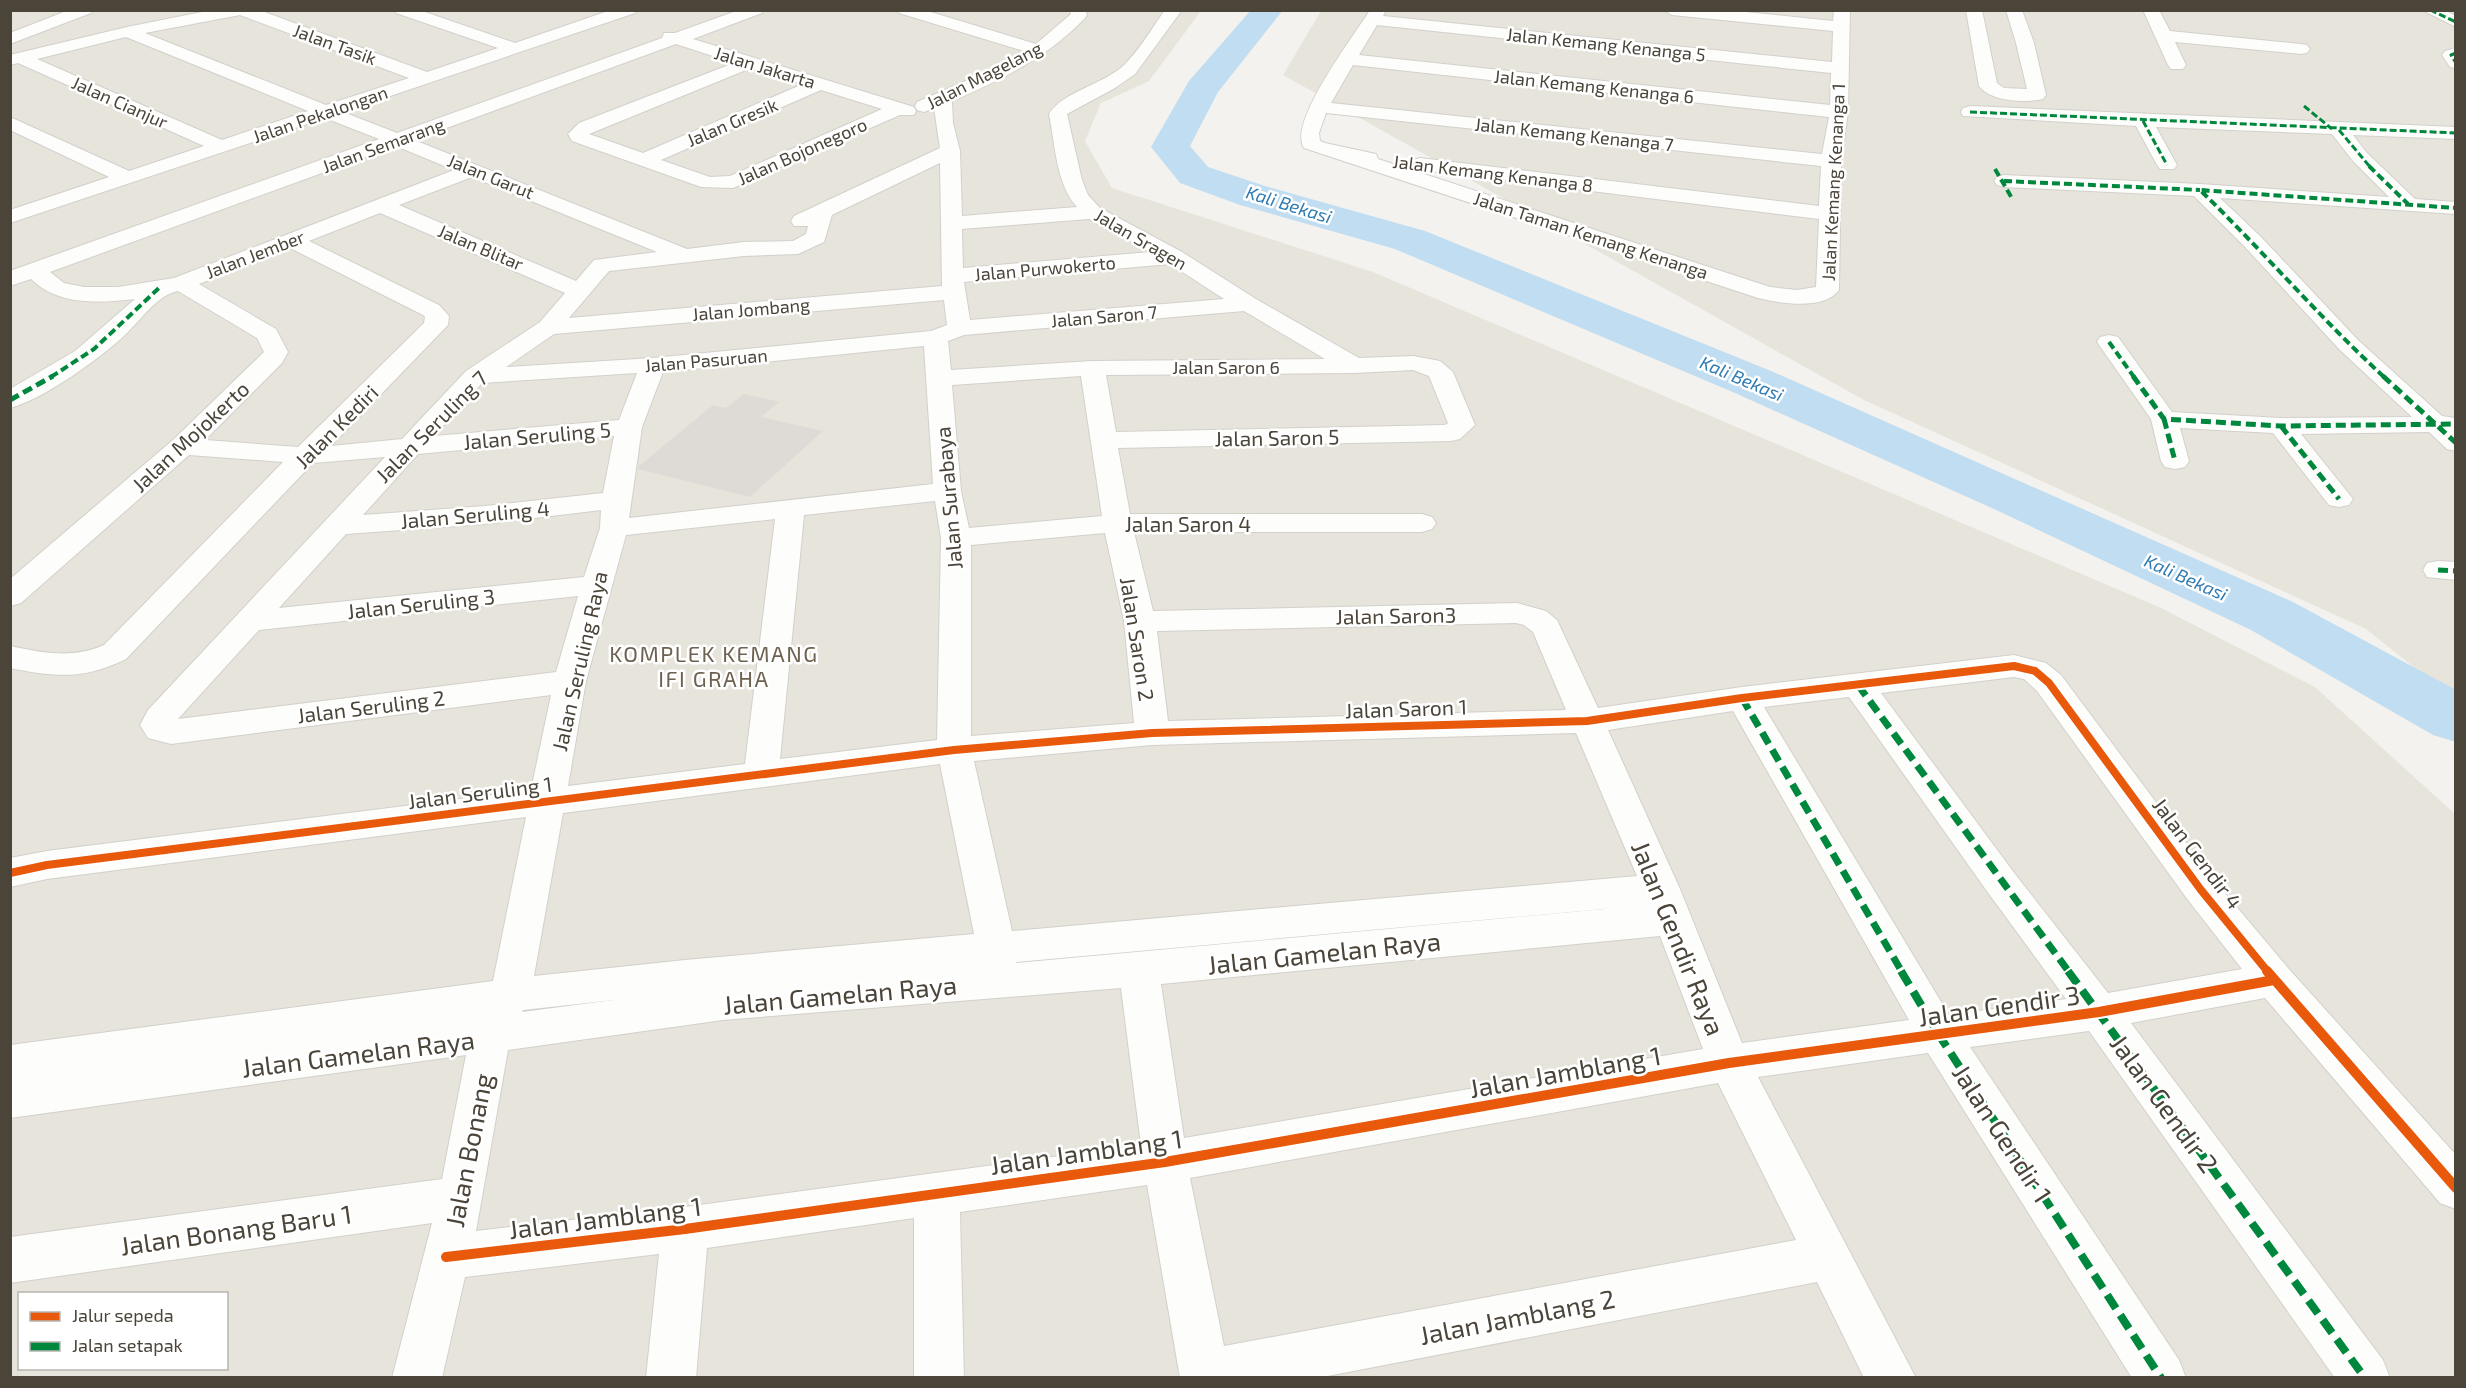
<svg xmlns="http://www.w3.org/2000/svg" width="2466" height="1388" viewBox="0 0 2466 1388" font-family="'Exo 2',sans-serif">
<rect width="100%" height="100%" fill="#f4f2ee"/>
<!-- residential -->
<path fill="#e7e4dc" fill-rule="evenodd" d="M10,11H1201L1149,81L1101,103L1085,141L1112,188L1373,272L2159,607L2315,687L2455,814V1377H11ZM20,1294H226V1368H20Z
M1321,11H2455V700L2366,629L1864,400L1283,75Z"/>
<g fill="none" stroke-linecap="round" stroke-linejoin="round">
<!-- river -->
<path fill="#c0ddf1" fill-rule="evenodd" d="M1251,10H1283L1218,92L1190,146L1208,167L1268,187L1425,231L1771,371L2293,602L2456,690V742L2433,735L2251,630L1994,509L1735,393L1395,249L1240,205L1180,183L1151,147L1189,81Z"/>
</g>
<!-- building -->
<path fill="#dedbd6" d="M744,394L779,402L761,417L823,431L750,497L638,469L639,466L713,405L726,408Z"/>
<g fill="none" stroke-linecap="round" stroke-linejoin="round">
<!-- street casing -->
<g stroke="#d2d0cb" stroke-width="2">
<path id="street" d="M69,10H93L91,13L10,44V33Z
M212,10H259L427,72L498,48L396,13L394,10H419L515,43L611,10H637L635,13L343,112L397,133L662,38L664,33H675L739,10H764L762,13L693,39L914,107L916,111L914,115H900L733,188L701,187L572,141L568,134L579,123L734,63L676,44L414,140L687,249L744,242L793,241L806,234L808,226H794L791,221L794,216L940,148L934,108L924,112L917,110L915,106L917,102L979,75L1024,51L899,13L897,10H924L1036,44L1071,14L1069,10H1085L1087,15L1085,18C1048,57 1001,80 952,101L953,123L960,151L962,216L1077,207C1056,184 1055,144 1049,114C1062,92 1102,85 1123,66C1139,51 1152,28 1165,10H1182L1135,74L1115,88L1067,114L1082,180L1088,195L1100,208L1182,252L1256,299L1359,358L1413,356L1440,361L1453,372L1475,425L1460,439L1451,441L1118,448L1130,514H1422L1432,517L1436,523L1432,529L1422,532H1134L1153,611L1517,603L1546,611L1557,620L1598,708L1742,687L2014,655L2046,663L2061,675L2214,880L2288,968L2456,1155V1209L2440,1203L2265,998L2131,1023L2383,1360L2390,1378H2335L2089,1031L1970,1047L2179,1360L2186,1378H2132L1928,1053L1758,1077L1916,1378H1864L1817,1282L1317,1378H1180L1147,1185L960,1212L964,1378H914V1218L707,1248L696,1378H646L659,1254L465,1277L442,1378H392L432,1223L10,1283V1237L442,1179L466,1055L10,1118V1045L493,981L526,817L47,879L10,887V858L47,851L531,790L551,695L171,744L148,738L140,725L148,710L385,457L313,463L126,659C84,680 55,677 10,668V646C44,653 72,659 104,645L283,462L189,455L21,603L10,606V579L173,440L264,352L257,338L178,291C157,295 140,321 125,335C99,359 44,399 10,408V389L75,351L135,299C100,303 58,306 31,279L10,286V271L379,139L325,118L10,223V210L109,177L10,130V117L129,171L204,146L18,63L10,65V55L127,27ZM240,15L409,78L326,105L145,33ZM126,37L308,111L222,140L37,59ZM751,68L803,84L643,153L589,134ZM821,90L882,109L730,176L710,177L661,160ZM396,146L454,170L174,278L118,287H84L64,283L50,272ZM940,163L942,286L569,318L609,271L744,256L798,254L824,242L832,215ZM472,177L657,252L594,260L576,281L399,205ZM380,213L565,293L540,322L466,371L402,439L331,446L448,325L449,316L439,305L309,241ZM1089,219L1150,252L963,268L962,229ZM290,248L423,315L425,317L424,323L298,447L205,440L282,363L288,352L276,329L199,284ZM1170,264L1224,299L970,320L964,282ZM944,300L947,325L931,331L653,358L506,367L554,334ZM1244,311L1325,359L1092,361L951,370L948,341L964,335ZM924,346L933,484L629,518L642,427L663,372ZM1413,370L1429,376L1448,423L1445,425L1116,432L1106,375L1355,373ZM637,373L619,420L434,436L482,383ZM1081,376L1102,516L969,528L961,491L952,385ZM614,436L603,493L485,506L363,515L418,454ZM935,501L941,538L937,740L780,759L804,515ZM601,510L600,528L584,577L279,608L346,534L485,524ZM775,519L745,764L568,786L586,681L626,535ZM1105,533L1124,621L1134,723L971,736V545ZM578,596L556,672L178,719L259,630ZM1516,623L1524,625L1533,632L1566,710L1168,721L1157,631ZM2014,677L2024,679L2037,691L2188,900L2242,969L2108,993L2015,874L1881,693ZM1849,697L1989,894L2066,999L1949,1015L1764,707ZM1733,711L1909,1020L1742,1043L1680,889L1608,730ZM1576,733L1637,876L1012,931L974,761L1152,745ZM940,764L974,934L685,960L534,976L563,813ZM1648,905L1016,963V962ZM1660,936L1703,1049L1184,1138L1161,984ZM1121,988L1141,1145L685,1207L476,1231L508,1050L723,1020ZM614,1000L522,1012L523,1010ZM1718,1083L1796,1240L1224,1346L1190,1178Z
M1370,10H1386L1383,16L1832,62L1833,31L1672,15L1664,10H1726L1833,21L1834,10H1850L1848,112L1841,161L1839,290C1824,311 1779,303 1758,298L1304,148C1287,123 1354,36 1370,10ZM1377,25L1831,73L1830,105L1359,55ZM1353,65L1829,117L1822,154L1331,103ZM1326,113L1821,166L1819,206L1420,158L1413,160L1410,164L1413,168L1420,170L1819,219L1816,287L1797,290L1770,287L1378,159L1376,154L1325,143L1320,141L1319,133Z
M1966,10H1982L1997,83L2004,88L2027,89L2016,43L2006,10H2022L2034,43L2046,95L2043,99C2026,103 1991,102 1979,86Z
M2143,10H2159L2170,31L2301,44L2307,45L2310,49L2307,53L2301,54L2175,42L2186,65L2183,69H2171L2168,65Z
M2422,10H2444L2456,16V27Z
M2456,48V68L2450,67L2442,55L2445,51Z
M1970,106L2456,127V139L2353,135L2367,153L2415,199L2456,202V214L2220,198L2261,237L2358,340L2442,416L2455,418L2456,451L2447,449L2429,432L2301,434L2353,499L2349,505L2339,507L2329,505L2273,433L2180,428L2189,461L2185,467L2175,469L2165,467L2161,461L2151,419L2097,342L2100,337L2109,335L2118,337L2172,412L2281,418L2412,417L2340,350L2245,247L2194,196L2004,187L1997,185L1994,181L1997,177L2004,175L2200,184L2389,197L2353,161L2332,134L2156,127L2177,165L2174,169H2160L2157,165L2136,126L1963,116L1961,112L1963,108Z
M2438,561L2456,562V580L2427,577L2423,570L2427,563Z"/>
</g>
<!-- street -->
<use href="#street" fill="#fdfdfc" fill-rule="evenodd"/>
<!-- quiet-far4 -->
<path stroke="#00873e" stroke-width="3" stroke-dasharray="7 3" stroke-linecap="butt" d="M2430,10L2456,22
M2456,53L2451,55L2456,63
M2304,106L2332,129
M1970,112L2456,133
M2143,121L2167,165
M2339,130L2371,168"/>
<!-- quiet-far3 -->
<path stroke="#00873e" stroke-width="4" stroke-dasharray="8 4" stroke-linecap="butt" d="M2369,166L2408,204
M1995,169L2013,200
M2004,181L2200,190
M2109,342L2134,377
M51,377L94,349L159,288
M2384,377C2320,318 2263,251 2200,190L2456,208"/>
<!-- quiet-far2 -->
<path stroke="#00873e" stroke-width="5" stroke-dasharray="10 5" stroke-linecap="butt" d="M2133,376L2164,419L2281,426L2456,424
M2383,376L2456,443
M10,400L53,376
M2164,419L2175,461
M2281,426L2339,499
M2438,570L2456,571"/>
<!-- quiet-far1 -->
<path stroke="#00873e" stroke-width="7" stroke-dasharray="13 7" stroke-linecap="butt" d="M1858,685L2069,972
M1742,698L1902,972"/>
<!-- quiet -->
<path stroke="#00873e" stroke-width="8" stroke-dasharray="16 8" stroke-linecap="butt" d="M1901,971L1939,1035L2161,1378
M2068,971L2365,1378"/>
<!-- cycleway-far1 casing -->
<g stroke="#fff" stroke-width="12">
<path id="cycleway-far1" d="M10,873L47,865L954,750L1152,733L1587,721L1742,698L2014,666L2035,671L2049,683L2201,890L2268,972"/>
</g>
<!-- cycleway casing -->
<g stroke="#fff" stroke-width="14">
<path id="cycleway" d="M2267,971L2456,1188
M446,1257L685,1229L1165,1162L1729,1063L2099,1012L2274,980"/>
</g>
<!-- cycleway-far1 -->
<use href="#cycleway-far1" stroke="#e8590c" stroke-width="8"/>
<!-- cycleway -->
<use href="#cycleway" stroke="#e8590c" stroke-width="10"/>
</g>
<g text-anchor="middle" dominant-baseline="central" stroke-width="5" stroke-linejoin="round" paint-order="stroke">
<!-- far-street labels -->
<g font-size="18" fill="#4b4439" stroke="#fff">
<text transform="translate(335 44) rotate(20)">Jalan Tasik</text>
<text transform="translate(1606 44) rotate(6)">Jalan Kemang Kenanga 5</text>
<text transform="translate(765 67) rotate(17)">Jalan Jakarta</text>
<text transform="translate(984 75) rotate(-27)">Jalan Magelang</text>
<text transform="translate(1594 86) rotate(6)">Jalan Kemang Kenanga 6</text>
<text transform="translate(120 102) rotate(24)">Jalan Cianjur</text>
<text transform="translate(320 114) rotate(-19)">Jalan Pekalongan</text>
<text transform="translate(732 122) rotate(-23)">Jalan Gresik</text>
<text transform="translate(1574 134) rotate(6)">Jalan Kemang Kenanga 7</text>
<text transform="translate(383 145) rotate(-20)">Jalan Semarang</text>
<text transform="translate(802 151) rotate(-24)">Jalan Bojonegoro</text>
<text transform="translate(1493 173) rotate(7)">Jalan Kemang Kenanga 8</text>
<text transform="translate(491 176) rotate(22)">Jalan Garut</text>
<text transform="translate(1833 182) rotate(-87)">Jalan Kemang Kenanga 1</text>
<text transform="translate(1591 235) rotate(18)">Jalan Taman Kemang Kenanga</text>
<text transform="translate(1141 239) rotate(30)">Jalan Sragen</text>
<text transform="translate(481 247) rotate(23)">Jalan Blitar</text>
<text transform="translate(255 254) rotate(-21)">Jalan Jember</text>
<text transform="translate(1045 268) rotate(-5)">Jalan Purwokerto</text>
<text transform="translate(751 309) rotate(-5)">Jalan Jombang</text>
<text transform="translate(1104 316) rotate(-5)">Jalan Saron 7</text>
<text transform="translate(706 360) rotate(-5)">Jalan Pasuruan</text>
<text x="1226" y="367">Jalan Saron 6</text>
</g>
<!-- far-water labels -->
<g font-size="18" font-style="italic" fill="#2e7ab2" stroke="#fff">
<text transform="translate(1289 204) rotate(17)">Kali Bekasi</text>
<text transform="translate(1742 378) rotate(23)">Kali Bekasi</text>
<text transform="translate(2186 577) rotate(24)">Kali Bekasi</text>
</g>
<!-- street labels -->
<g font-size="21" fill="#4b4439" stroke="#fff">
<text transform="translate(336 426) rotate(-45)">Jalan Kediri</text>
<text transform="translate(431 426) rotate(-45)">Jalan Seruling 7</text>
<text transform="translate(537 435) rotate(-5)">Jalan Seruling 5</text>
<text transform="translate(190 436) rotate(-43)">Jalan Mojokerto</text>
<text transform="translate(1277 437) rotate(-1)">Jalan Saron 5</text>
<text transform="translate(948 498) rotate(-95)">Jalan Surabaya</text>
<text transform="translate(475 514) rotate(-5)">Jalan Seruling 4</text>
<text x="1188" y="523">Jalan Saron 4</text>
<text transform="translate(421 603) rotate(-6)">Jalan Seruling 3</text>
<text transform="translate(1396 615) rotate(-1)">Jalan Saron3</text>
<text transform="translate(1138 639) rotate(81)">Jalan Saron 2</text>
<text transform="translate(579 661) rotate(-77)">Jalan Seruling Raya</text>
<text transform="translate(371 706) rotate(-7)">Jalan Seruling 2</text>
<text transform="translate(1406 708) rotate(-2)">Jalan Saron 1</text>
<text transform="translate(480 792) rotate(-7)">Jalan Seruling 1</text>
<text transform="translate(2198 853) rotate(53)">Jalan Gendir 4</text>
</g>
<!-- neighbourhood labels -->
<g font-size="22" letter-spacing="1.5" fill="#6e6250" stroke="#fff">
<text x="714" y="653">KOMPLEK KEMANG<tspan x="714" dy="25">IFI GRAHA</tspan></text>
</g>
<!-- near-street labels -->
<g font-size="26" fill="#4b4439" stroke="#fff">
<text transform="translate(1679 938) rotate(68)">Jalan Gendir Raya</text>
<text transform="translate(1324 952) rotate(-6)">Jalan Gamelan Raya</text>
<text transform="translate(840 994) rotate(-5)">Jalan Gamelan Raya</text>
<text transform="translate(1999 1005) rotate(-8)">Jalan Gendir 3</text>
<text transform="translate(358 1053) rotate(-7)">Jalan Gamelan Raya</text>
<text transform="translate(1565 1071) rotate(-10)">Jalan Jamblang 1</text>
<text transform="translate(2165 1103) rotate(54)">Jalan Gendir 2</text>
<text transform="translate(2003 1133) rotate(57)">Jalan Gendir 1</text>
<text transform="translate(468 1150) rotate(-79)">Jalan Bonang</text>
<text transform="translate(1086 1151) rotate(-8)">Jalan Jamblang 1</text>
<text transform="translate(605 1217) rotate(-7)">Jalan Jamblang 1</text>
<text transform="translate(236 1229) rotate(-8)">Jalan Bonang Baru 1</text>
<text transform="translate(1517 1316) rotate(-11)">Jalan Jamblang 2</text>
</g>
</g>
<!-- border -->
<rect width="2466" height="1388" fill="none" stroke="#4b4439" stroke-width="24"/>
<!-- legend -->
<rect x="18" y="1292" width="210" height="78" fill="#ffffff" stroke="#b7b4b0" stroke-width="1.5"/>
<rect x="30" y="1312" width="30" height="9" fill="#e8590c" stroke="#b7b4b0" stroke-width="1.5"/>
<text x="72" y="1322" font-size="18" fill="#4b4439">Jalur sepeda</text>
<rect x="30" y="1342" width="30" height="9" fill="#00873e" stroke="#b7b4b0" stroke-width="1.5"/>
<text x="72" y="1352" font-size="18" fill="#4b4439">Jalan setapak</text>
</svg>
